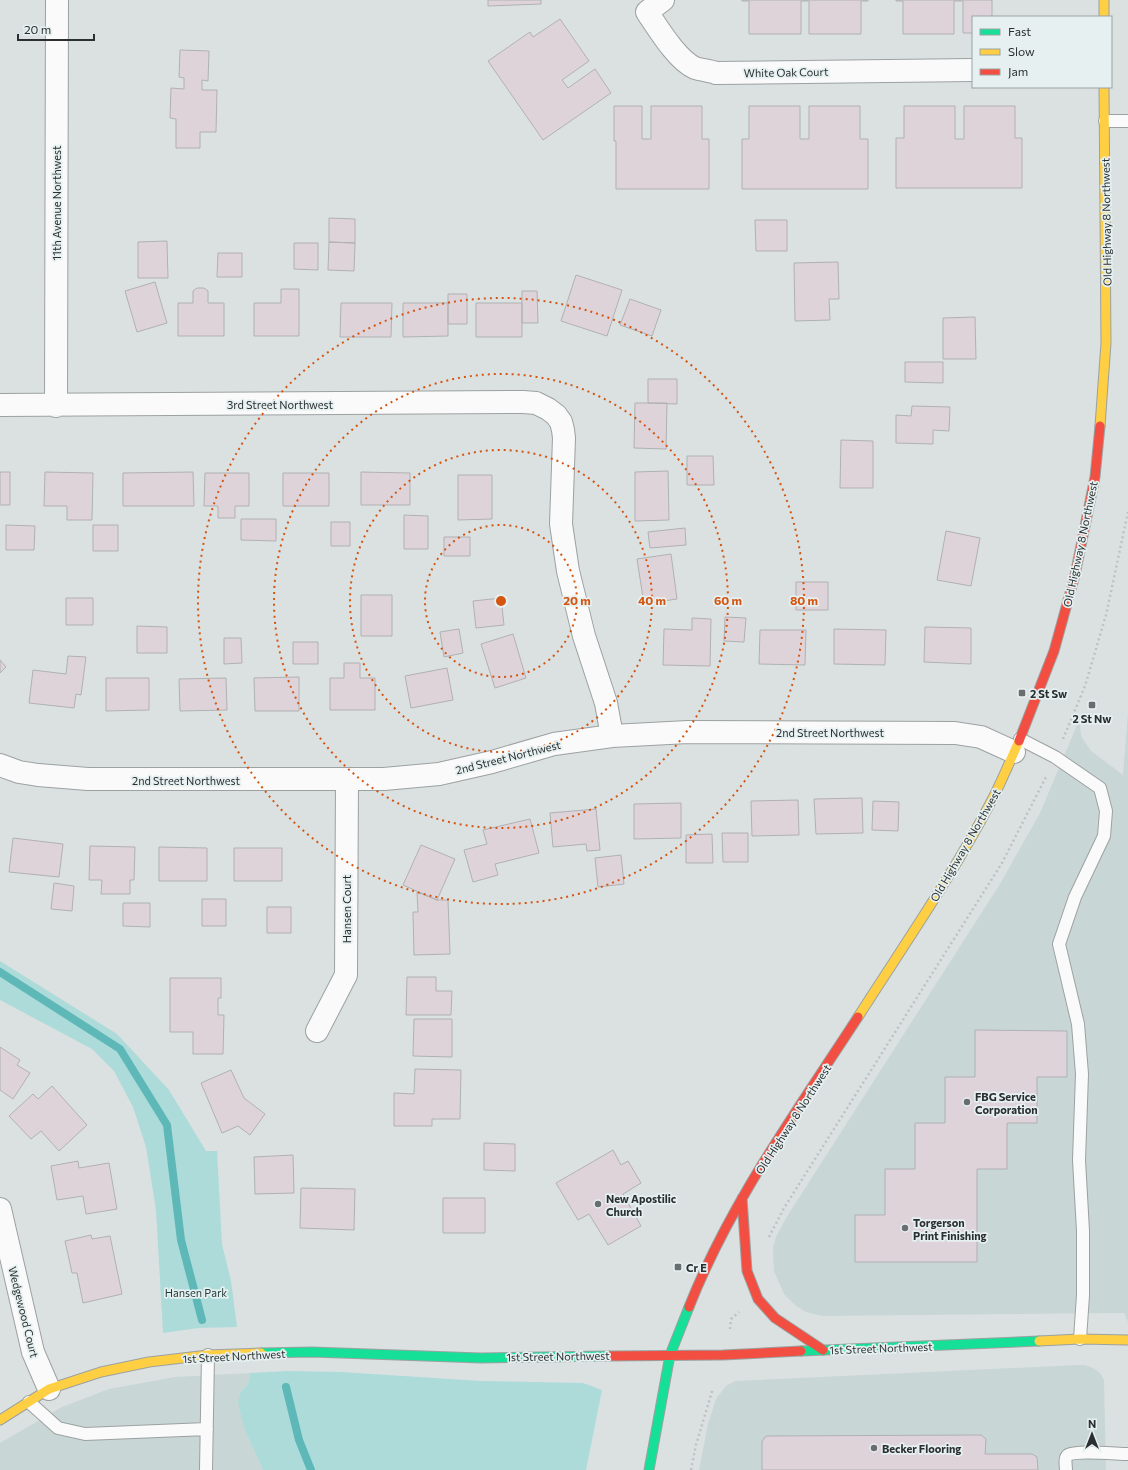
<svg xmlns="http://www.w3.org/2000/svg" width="1128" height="1470" viewBox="0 0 1128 1470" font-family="Commissioner,sans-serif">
<rect width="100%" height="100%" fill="#dbe1e1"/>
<!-- built -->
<path fill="#c8d6d5" d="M1128,714V1322L1124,1313L822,1316L806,1312L795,1305L784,1294L774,1271L773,1248L776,1237L786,1218L1000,884L1040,813L1080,718V726L1081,736L1091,751L1123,775Z
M1078,1365H1085L1093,1368L1100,1373L1104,1380L1106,1470H699L708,1424L716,1399L726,1386L735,1381Z
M250,1373L248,1384L241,1391L244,1428L263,1470H0V1443L62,1407L109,1389L175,1377Z"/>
<!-- green -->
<path fill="#acdbda" d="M0,961L117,1034L169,1090L206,1151H217L222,1244L231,1281L237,1327L198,1328L163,1333L156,1210L146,1147L133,1107L114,1071L92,1049L0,1000Z
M288,1371L341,1372L481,1381L583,1383L602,1390L586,1470H263L244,1428L238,1402L241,1391L248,1384L250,1373Z"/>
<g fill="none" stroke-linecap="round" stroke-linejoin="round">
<!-- stream -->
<path stroke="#5eb8b7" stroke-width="8" d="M0,972L120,1049L167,1125L181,1240L202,1320
M286,1387L299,1440L311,1470"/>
</g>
<!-- building -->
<path fill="#dfd3da" stroke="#b0b1b2" d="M488,0H541V4L488,6Z
M742,0H868V1H861V34H809V1H801V34H749V1H742Z
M896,0H992V17H973V33H963V1H954V34H903V1H896Z
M560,19L589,61L562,80L568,88L595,69L611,93L543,140L488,61L530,32L533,37Z
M180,50L209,51L208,81L202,80V90H217L216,132H200V148H176V119L170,118L171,88L184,89V78L179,77Z
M614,106H642V139H651V106H702V139H709V189H616V141H614Z
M749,106H800V139H809V106H860V139H868V189H742V139H749Z
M904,106H955V139H964V106H1015V138H1022V188H896V138H904Z
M329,218L355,219V243L329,242Z
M755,220H787V251H756Z
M167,241L168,278H138V242Z
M329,242L355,243L354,271L328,270Z
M294,243H318V270L294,269Z
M218,253H242V277H217Z
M838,262L839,299H829L830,320L795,321L794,263Z
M576,275L622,290L607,336L561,321Z
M155,282L167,323L137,332L125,291Z
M197,288H204L208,291V303H224V336H178V303H193V291Z
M281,289H299V336H254V303H281Z
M522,291H537L538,323H522Z
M448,294H467V324H448Z
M630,299L661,310L652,336L620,325Z
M341,303H392L391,337H340Z
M403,303H448V336L403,337Z
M476,303H522V337H476Z
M975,317L976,359H943V318Z
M905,362H943V383L905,382Z
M648,379H677V404L648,403Z
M635,403H667L666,449L634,448Z
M912,406L950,407L949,431L933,430V444L896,443V415L911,416Z
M841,440L873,441V488H840Z
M687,456H713L714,485H687Z
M668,471L669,520L635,521V472Z
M0,472H10V505H0Z
M45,472L93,473L92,520H67V506H44Z
M193,472L194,506H123V473Z
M361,472L410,473V505H361Z
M205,473H249V506H235V518H218V506H204Z
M283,473H329V506H283Z
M458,475H492V519L458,520Z
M404,515L428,516V549H404Z
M241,519H276V541L241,540Z
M331,522H350V546H331Z
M6,525L35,526L34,550H6Z
M93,525H118V551H93Z
M685,528L686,545L650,548L648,532Z
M946,531L980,538L971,586L937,580Z
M444,537H470V556H444Z
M671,554L677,599L644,604L637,559Z
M796,582H828V610H796Z
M361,595H392V636H361Z
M66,598H93V625H66Z
M501,598L504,625L476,628L473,601Z
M725,617L746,618L744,642L724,641Z
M692,618L711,619L710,666L663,665L664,629L692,630Z
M137,626L167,627V653H137Z
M925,627L971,628V664L924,662Z
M459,629L463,653L444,657L440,632Z
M834,629L886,630L885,665L834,664Z
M760,630H806L805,665L759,664Z
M513,634L526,678L495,688L481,644Z
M224,638H241L242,663L224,664Z
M293,642H318V664H293Z
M68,656L86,657L81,695L76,694L74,708L29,703L33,670L66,674Z
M0,660L6,667L0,673Z
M344,663H360V678H375V710H330V678H344Z
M447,668L453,700L411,708L405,676Z
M299,677V711H255L254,678Z
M106,678H149V710L106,711Z
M226,678L227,710L180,711L179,679Z
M862,798L863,833L816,834L814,799Z
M798,800L799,835L752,836L751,801Z
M873,801L899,802L898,831L872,830Z
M681,803V838L634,839V804Z
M596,809L600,850L587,851L586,844L553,847L550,813Z
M530,819L539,853L495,864L498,875L473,882L464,850L487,844L483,830Z
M722,833H748V862H723Z
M712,834L713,863H686V835Z
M13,838L63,844L59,877L9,872Z
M421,845L455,859L437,900L403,885Z
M90,846L135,847L134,880H130V894H101L102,880H89Z
M159,847L207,848V881H159Z
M234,848H282V881H234Z
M621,855L624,884L598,887L595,858Z
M54,883L74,886L72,911L51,909Z
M417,892L437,900H448L450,954L414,955L413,912H418Z
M202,899H226V926H202Z
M123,903H150V927L123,926Z
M267,907H291V933H267Z
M407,977H436V991H452L451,1015H406Z
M170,978H221V998H218V1015H224L223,1054H193V1032H170Z
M414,1019H452V1057L413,1056Z
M975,1030L1067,1031V1077H1037V1123H1007V1169H977V1262H855V1215H885V1169H915V1123H945V1077H975Z
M0,1047L20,1060L17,1065L30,1073L13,1099L0,1090Z
M415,1069L461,1070L460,1119H432V1126H394V1093L414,1094Z
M231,1070L244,1098L265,1114L250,1135L238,1126L222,1133L201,1083Z
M52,1086L87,1125L59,1151L41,1131L31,1139L9,1116L33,1094L38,1099Z
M484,1143L515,1144V1171L484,1170Z
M613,1150L621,1165L628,1161L641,1183L623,1194L641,1226L608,1245L589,1214L578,1220L556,1183Z
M293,1155L294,1193L255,1194L254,1157Z
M78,1161L79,1168L109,1163L117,1209L86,1214L83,1196L57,1200L51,1166Z
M301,1188L355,1189L354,1230L300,1228Z
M443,1198H485V1233H443Z
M91,1235L92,1239L110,1236L122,1294L83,1303L77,1273H72L65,1241Z
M981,1435L986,1439L985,1454H1032L1037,1457L1038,1470H762V1442L764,1438L767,1436Z"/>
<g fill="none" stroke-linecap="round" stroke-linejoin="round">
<!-- lane casing -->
<g stroke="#9ca1a1" stroke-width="14">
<path id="lane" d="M1105,121H1128
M1020,739L1055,757L1100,788L1106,811L1104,836L1075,897L1059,944L1078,1024L1082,1074L1079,1160L1083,1231V1295L1080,1339
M29,1402L58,1428L85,1434L207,1429
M206,1470L208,1355
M1066,1470C1066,1466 1064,1458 1068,1455C1076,1450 1117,1454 1128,1454"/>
</g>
<!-- street casing -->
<g stroke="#9ca1a1" stroke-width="24">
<path id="street" d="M663,0L647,12C658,28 677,60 695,68C702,70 710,71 716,73L973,70
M0,405L523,402L536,403L548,409L556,415L561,422L563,430L564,438L561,524L568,571L584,636L606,703L612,736
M56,406L57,0
M0,765L19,772L38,775L88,779H384L439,774L492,762L554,744L612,736L688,732L955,733L981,737L1014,752
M317,1031L346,975L347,780
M0,1209L33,1352L49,1389"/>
</g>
<!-- fast casing -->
<g stroke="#9ca1a1" stroke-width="11">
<path id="fast" d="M801,1351L1039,1341
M261,1353L312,1352L481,1358L609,1356
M649,1470L670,1355L689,1307"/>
</g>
<!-- slow casing -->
<g stroke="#9ca1a1" stroke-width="11">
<path id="slow" d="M1104,0V17
M1100,426L1106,343L1104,87
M858,1017C904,945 955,872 994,796C1003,778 1011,759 1019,741
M1039,1341L1080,1339L1128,1340
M0,1420L49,1389L101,1372L149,1362L208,1355L261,1353"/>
</g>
<!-- jam casing -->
<g stroke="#9ca1a1" stroke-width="11">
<path id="jam" d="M1019,741L1054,651L1075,575L1095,477L1100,426
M742,1198L747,1271L758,1299L775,1318L823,1350
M689,1307C730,1203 797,1111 858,1017
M609,1356L723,1355L801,1351"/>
</g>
<!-- path -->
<path stroke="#bec1c1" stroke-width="2.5" stroke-dasharray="2 3" stroke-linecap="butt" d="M1063,739L1085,686L1106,615L1128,512
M769,1237L784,1208L1002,863L1047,775
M730,1329L731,1319L739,1312
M691,1470L696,1445L713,1388"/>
<!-- lane -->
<use href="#lane" stroke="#fafafa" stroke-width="12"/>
<!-- street -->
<use href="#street" stroke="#fafafa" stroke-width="22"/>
<!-- fast -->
<use href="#fast" stroke="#16e098" stroke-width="9"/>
<!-- slow -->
<use href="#slow" stroke="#ffcf43" stroke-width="9"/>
<!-- jam -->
<use href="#jam" stroke="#f24e42" stroke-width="9"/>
</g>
<!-- distance rings -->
<g fill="none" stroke="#d55510" stroke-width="2" stroke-dasharray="2 4">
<circle cx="501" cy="601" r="76"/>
<circle cx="501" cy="601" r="151"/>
<circle cx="501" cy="601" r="227"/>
<circle cx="501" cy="601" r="303"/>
</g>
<!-- markers -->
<g fill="#696d6d" stroke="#e6f0f0" stroke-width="1.5">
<rect x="1018" y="689" width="8" height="8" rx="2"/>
<rect x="1088" y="701" width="8" height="8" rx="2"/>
<circle cx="967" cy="1102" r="4"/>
<circle cx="598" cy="1204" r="4"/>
<circle cx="905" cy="1228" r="4"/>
<rect x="674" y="1263" width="8" height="8" rx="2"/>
<circle cx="874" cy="1448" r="4"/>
</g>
<g text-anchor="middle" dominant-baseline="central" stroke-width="3.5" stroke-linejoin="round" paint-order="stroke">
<!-- street labels -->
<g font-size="11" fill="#2b2f2f" stroke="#e6f0f0">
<text transform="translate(786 72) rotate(-1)">White Oak Court</text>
<text transform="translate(56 203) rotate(-90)">11th Avenue Northwest</text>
<text transform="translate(1106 222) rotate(-91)">Old Highway 8 Northwest</text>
<text x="280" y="404">3rd Street Northwest</text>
<text transform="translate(1080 544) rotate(-78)">Old Highway 8 Northwest</text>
<text x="830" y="732">2nd Street Northwest</text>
<text transform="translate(508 757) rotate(-14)">2nd Street Northwest</text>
<text x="186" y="780">2nd Street Northwest</text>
<text transform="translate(965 845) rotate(-60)">Old Highway 8 Northwest</text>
<text transform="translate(346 909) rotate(-90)">Hansen Court</text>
<text transform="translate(793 1119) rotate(-57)">Old Highway 8 Northwest</text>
<text transform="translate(24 1312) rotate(76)">Wedgewood Court</text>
<text transform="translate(881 1348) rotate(-2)">1st Street Northwest</text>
<text transform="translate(234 1356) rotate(-3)">1st Street Northwest</text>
<text transform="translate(558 1356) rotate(-1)">1st Street Northwest</text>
</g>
<!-- poi labels -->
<g font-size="11" font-weight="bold" fill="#2b2f2f" stroke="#e6f0f0" text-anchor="start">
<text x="1030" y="693">2 St Sw</text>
<text x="1092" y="718" text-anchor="middle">2 St Nw</text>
<text x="975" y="1096">FBG Service<tspan x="975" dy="13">Corporation</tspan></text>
<text x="606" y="1198">New Apostilic<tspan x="606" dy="13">Church</tspan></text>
<text x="913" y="1222">Torgerson<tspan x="913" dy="13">Print Finishing</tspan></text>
<text x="686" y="1267">Cr E</text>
<text x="882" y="1448">Becker Flooring</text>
</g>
<!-- park labels -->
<g font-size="11" fill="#233d3d" stroke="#e6f0f0">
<text x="196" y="1292">Hansen Park</text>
</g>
</g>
<circle cx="501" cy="601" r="6" fill="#d55510" stroke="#e6f0f0" stroke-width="2"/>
<g font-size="12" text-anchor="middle" font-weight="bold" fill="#d55510" stroke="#e6f0f0" stroke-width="3.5" stroke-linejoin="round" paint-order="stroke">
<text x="577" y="605">20 m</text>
<text x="652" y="605">40 m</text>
<text x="728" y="605">60 m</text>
<text x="804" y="605">80 m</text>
</g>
<!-- legend -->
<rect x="972" y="16" width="140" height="72" fill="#e6f0f0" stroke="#9ba3a3"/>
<rect x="980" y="29" width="20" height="6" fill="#16e098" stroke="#9ba3a3"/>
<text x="1008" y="36" font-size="12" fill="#2b2f2f">Fast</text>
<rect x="980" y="49" width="20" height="6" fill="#ffcf43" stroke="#9ba3a3"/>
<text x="1008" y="56" font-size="12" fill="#2b2f2f">Slow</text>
<rect x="980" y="69" width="20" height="6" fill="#f24e42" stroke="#9ba3a3"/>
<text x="1008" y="76" font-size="12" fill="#2b2f2f">Jam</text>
<!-- north arrow -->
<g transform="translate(1092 1434)" stroke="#e6f0f0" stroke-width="3" paint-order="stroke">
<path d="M0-3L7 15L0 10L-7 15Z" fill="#2b2f2f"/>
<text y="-6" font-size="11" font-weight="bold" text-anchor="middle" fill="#2b2f2f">N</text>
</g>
<!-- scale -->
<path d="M18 34v6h76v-6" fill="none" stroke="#2b2f2f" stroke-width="2"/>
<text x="24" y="34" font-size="12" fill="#2b2f2f" stroke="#e6f0f0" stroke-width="3" paint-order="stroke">20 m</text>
</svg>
